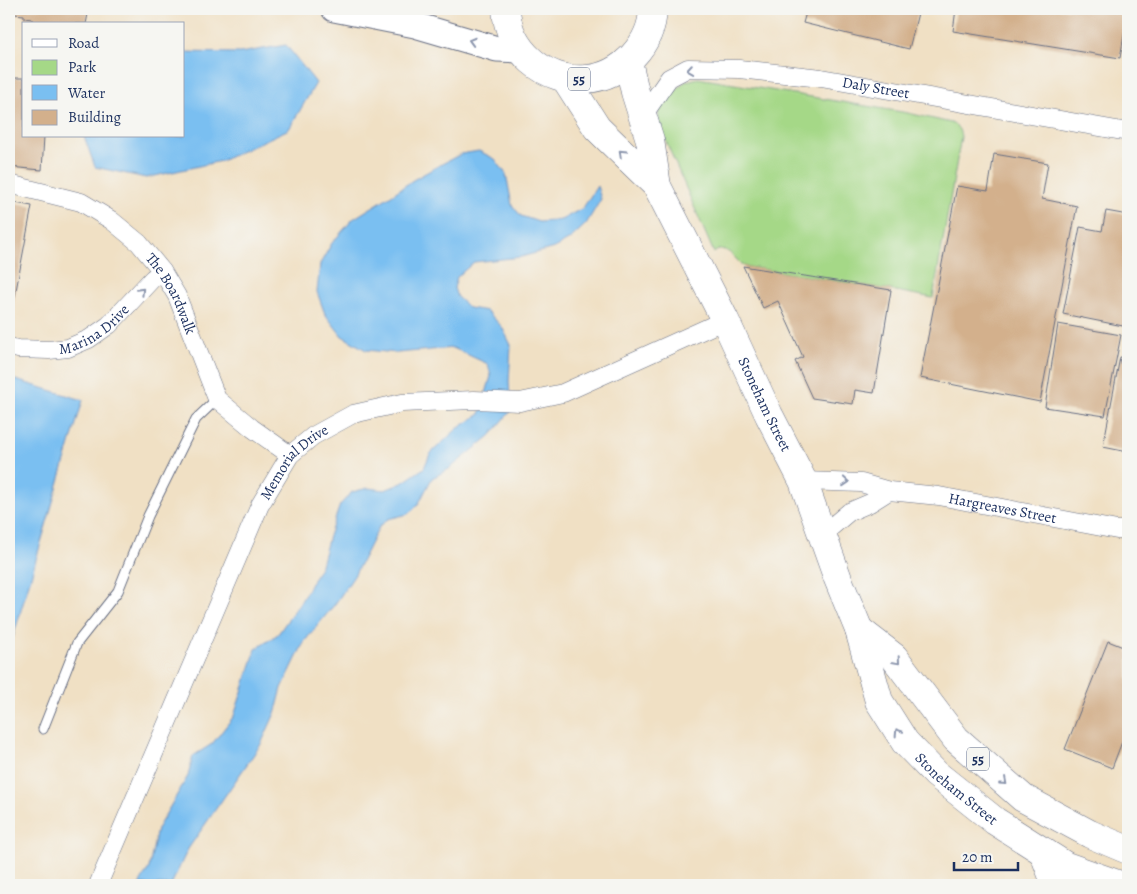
<svg xmlns="http://www.w3.org/2000/svg" width="1137" height="894" viewBox="0 0 1137 894" font-family="Alegreya,serif">
<rect width="100%" height="100%" fill="#f6f6f2"/>
<filter id="ink" filterUnits="userSpaceOnUse"><feTurbulence type="fractalNoise" baseFrequency=".02" numOctaves="2"/><feDisplacementMap in="SourceGraphic" scale="10" xChannelSelector="R" yChannelSelector="G"/><feConvolveMatrix kernelMatrix="1 2 1 2 8 2 1 2 1" color-interpolation-filters="sRGB"/></filter>
<filter id="wash" filterUnits="userSpaceOnUse"><feTurbulence type="fractalNoise" baseFrequency=".0096" numOctaves="4" result="noise"/><feDisplacementMap in="SourceGraphic" scale="20" xChannelSelector="R" yChannelSelector="G"/><feGaussianBlur stdDeviation="1.12" result="paint"/><feColorMatrix in="noise" values="0 0 0 0 0 0 0 0 0 0 0 0 0 0 0 0 0 1.4 0 .05"/><feComposite in="paint" operator="in"/></filter>
<g filter="url(#wash)">
<rect width="100%" height="100%" fill="#f0e0c4"/>
<!-- green -->
<path fill="#a5d887" stroke="#608472" d="M698,78L908,113L951,123C958,126 960,130 961,137L933,298L891,290L743,266C735,259 725,242 714,253L658,123L659,109L665,100L686,81Z"/>
<!-- water -->
<path fill="#7abff1" stroke="#4a77a8" d="M286,45L316,83L289,129L221,161L146,178L95,167L84,136H184V52L240,53Z
M479,151L495,159L506,174L512,205L521,216L539,222L561,220L583,208L597,186L601,199L586,224L570,239L554,248L521,257L474,262L457,277L454,288L457,297L469,308L487,311L502,327L511,345L509,382L511,411L490,436L449,469L432,478L418,505L408,514L388,519L379,527L354,576L335,604L304,642L282,688L276,711L261,744L188,849L171,885H139L149,868L157,829L188,776L193,756L212,744L234,716L256,649L278,634L303,598L321,565L329,536L340,505L352,492L368,488L385,490L402,483L424,468L430,454L457,429L480,414L491,376L488,364L453,348L397,353L366,350L342,336L325,314L317,292L320,264L332,243L353,219L390,196L413,180L438,166L461,154Z
M9,378L83,400L9,651Z"/>
<g id="blocks">
<!-- building -->
<path fill="#d3b08c" d="M9,9H89L86,24H32V19L24,18V15L14,14L13,20L9,19Z
M807,9H919L909,49L803,23Z
M956,9H1128V13L1120,58L953,31Z
M15,78H24V136H44L42,170L9,167V127L11,128Z
M994,154L1048,163L1042,199L1077,206L1040,402L920,378L957,186L988,191Z
M9,202L32,206L10,322H9Z
M1106,211L1128,215V327L1063,314L1080,227L1102,231Z
M743,266L891,290L874,393L855,390L853,404L812,398L795,361L803,357L778,301L763,308Z
M1058,324L1121,335L1105,416L1045,407Z
M1120,357L1128,358V452L1103,447Z
M1108,641L1128,649V726L1112,768L1065,749Z"/>
</g>
</g>
<g filter="url(#ink)">
<use href="#blocks" fill-opacity="0" stroke="#666d82" stroke-width="1"/>
<g fill="none" stroke-linecap="round" stroke-linejoin="round">
<!-- lane casing -->
<g stroke="#666d82" stroke-width="11">
<path id="lane" d="M43,729L77,643L118,591L148,516L196,419L217,399"/>
</g>
<!-- street casing -->
<g stroke="#666d82" stroke-width="19">
<g id="street">
<path id="s1" d="M642,117L669,78L688,68L739,69L821,78L1128,132"/>
<path id="s2" d="M9,184L81,202L111,220L139,243L162,271L177,296L217,399L252,428L290,455"/>
<path id="s3" d="M9,347L18,349L49,350L68,348L89,339L109,325L153,278L162,271"/>
<path id="s4" d="M803,481L861,483L889,491L939,496L1117,530H1128"/>
<path d="M823,534L849,512L870,503L889,491"/>
<path id="s5" d="M98,885L260,505L290,455L313,436L353,414L402,403L474,400L520,402L563,393L725,320"/>
</g>
</g>
<!-- secondary casing -->
<g stroke="#666d82" stroke-width="27">
<path id="secondary" d="M334,9L415,25L497,49L520,50"/>
</g>
<!-- primary casing -->
<g stroke="#666d82" stroke-width="29">
<g id="primary">
<path d="M506,9C508,50 545,83 587,79C622,76 652,44 653,9"/>
<path id="s6" d="M628,61L635,92L650,140L657,186L725,320L769,415L803,481L838,579L859,630L879,701L905,742L936,774L995,821L1066,866L1120,885"/>
<path d="M565,78L597,128L657,186"/>
<path d="M859,630L894,657L956,739L1023,798L1090,834L1128,850"/>
</g>
</g>
<!-- highway casing -->
<g stroke="#666d82" stroke-width="29">
<path id="highway" d="M1043,851L1056,885"/>
</g>
<!-- lane -->
<use href="#lane" stroke="#fff" stroke-width="9"/>
<!-- street -->
<use href="#street" stroke="#fff" stroke-width="18"/>
<!-- secondary -->
<use href="#secondary" stroke="#fff" stroke-width="25"/>
<!-- primary -->
<use href="#primary" stroke="#fff" stroke-width="28"/>
<!-- highway -->
<use href="#highway" stroke="#fff" stroke-width="28"/>
</g>
<!-- one-way arrows -->
<defs><path id="oneway-chevron" d="M-2-3.5L2.5 0L-2 3.5" fill="none" stroke-width="1.6" stroke-linecap="round" stroke-linejoin="round" transform="scale(1.25)"/></defs>
<g stroke="#8d97ae">
<use href="#oneway-chevron" transform="translate(472 41) rotate(-164)"/>
<use href="#oneway-chevron" transform="translate(690 70) rotate(171)"/>
<use href="#oneway-chevron" transform="translate(622 153) rotate(-136)"/>
<use href="#oneway-chevron" transform="translate(141 291) rotate(-46)"/>
<use href="#oneway-chevron" transform="translate(846 482) rotate(5)"/>
<use href="#oneway-chevron" transform="translate(897 661) rotate(49)"/>
<use href="#oneway-chevron" transform="translate(898 732) rotate(-122)"/>
<use href="#oneway-chevron" transform="translate(1004 782) rotate(42)"/>
</g>
</g>
<g text-anchor="middle" dominant-baseline="central" stroke-width="4" stroke-linejoin="round" paint-order="stroke">
<!-- shield labels -->
<g fill="#f6f6f2" stroke="#5d6b8a" stroke-width="1">
<rect x="568" y="67.5" width="22" height="23" rx="4"/>
<rect x="967" y="747.5" width="22" height="23" rx="4"/>
</g>
<g font-size="14" font-weight="bold" fill="#1b2f5e">
<text x="579" y="79">55</text>
<text x="978" y="759">55</text>
</g>
<!-- street labels -->
<g font-size="15" fill="#1b2f5e" stroke="#f6f6f2">
<text stroke="none"><textPath href="#s1" startOffset="258">Daly Street</textPath></text>
<text stroke="none"><textPath href="#s2" startOffset="206">The Boardwalk</textPath></text>
<text stroke="none"><textPath href="#s3" startOffset="91">Marina Drive</textPath></text>
<text stroke="none"><textPath href="#s6" startOffset="372">Stoneham Street</textPath></text>
<text stroke="none"><textPath href="#s5" startOffset="469">Memorial Drive</textPath></text>
<text stroke="none"><textPath href="#s4" startOffset="202">Hargreaves Street</textPath></text>
<text stroke="none"><textPath href="#s6" startOffset="809">Stoneham Street</textPath></text>
</g>
</g>
<!-- margin -->
<rect width="1137" height="894" fill="none" stroke="#f6f6f2" stroke-width="30"/>
<!-- legend -->
<rect x="22" y="22" width="162" height="115" fill="#f6f6f2" stroke="#9ea6b7"/>
<rect x="32" y="39" width="25" height="8" fill="#ffffff" stroke="#9ea6b7"/>
<text x="68" y="48" font-size="15" fill="#1b2f5e">Road</text>
<rect x="32" y="60" width="25" height="15" fill="#a5d887" stroke="#9ea6b7"/>
<text x="68" y="72" font-size="15" fill="#1b2f5e">Park</text>
<rect x="32" y="85" width="25" height="15" fill="#7abff1" stroke="#9ea6b7"/>
<text x="68" y="98" font-size="15" fill="#1b2f5e">Water</text>
<rect x="32" y="110" width="25" height="15" fill="#d3b08c" stroke="#9ea6b7"/>
<text x="68" y="122" font-size="15" fill="#1b2f5e">Building</text>
<!-- scale -->
<path d="M954 862v8h64v-8" fill="none" stroke="#1b2f5e" stroke-width="2.5"/>
<text x="962" y="862" font-size="15" fill="#1b2f5e" stroke="#f6f6f2" stroke-width="4" paint-order="stroke">20 m</text>
</svg>
